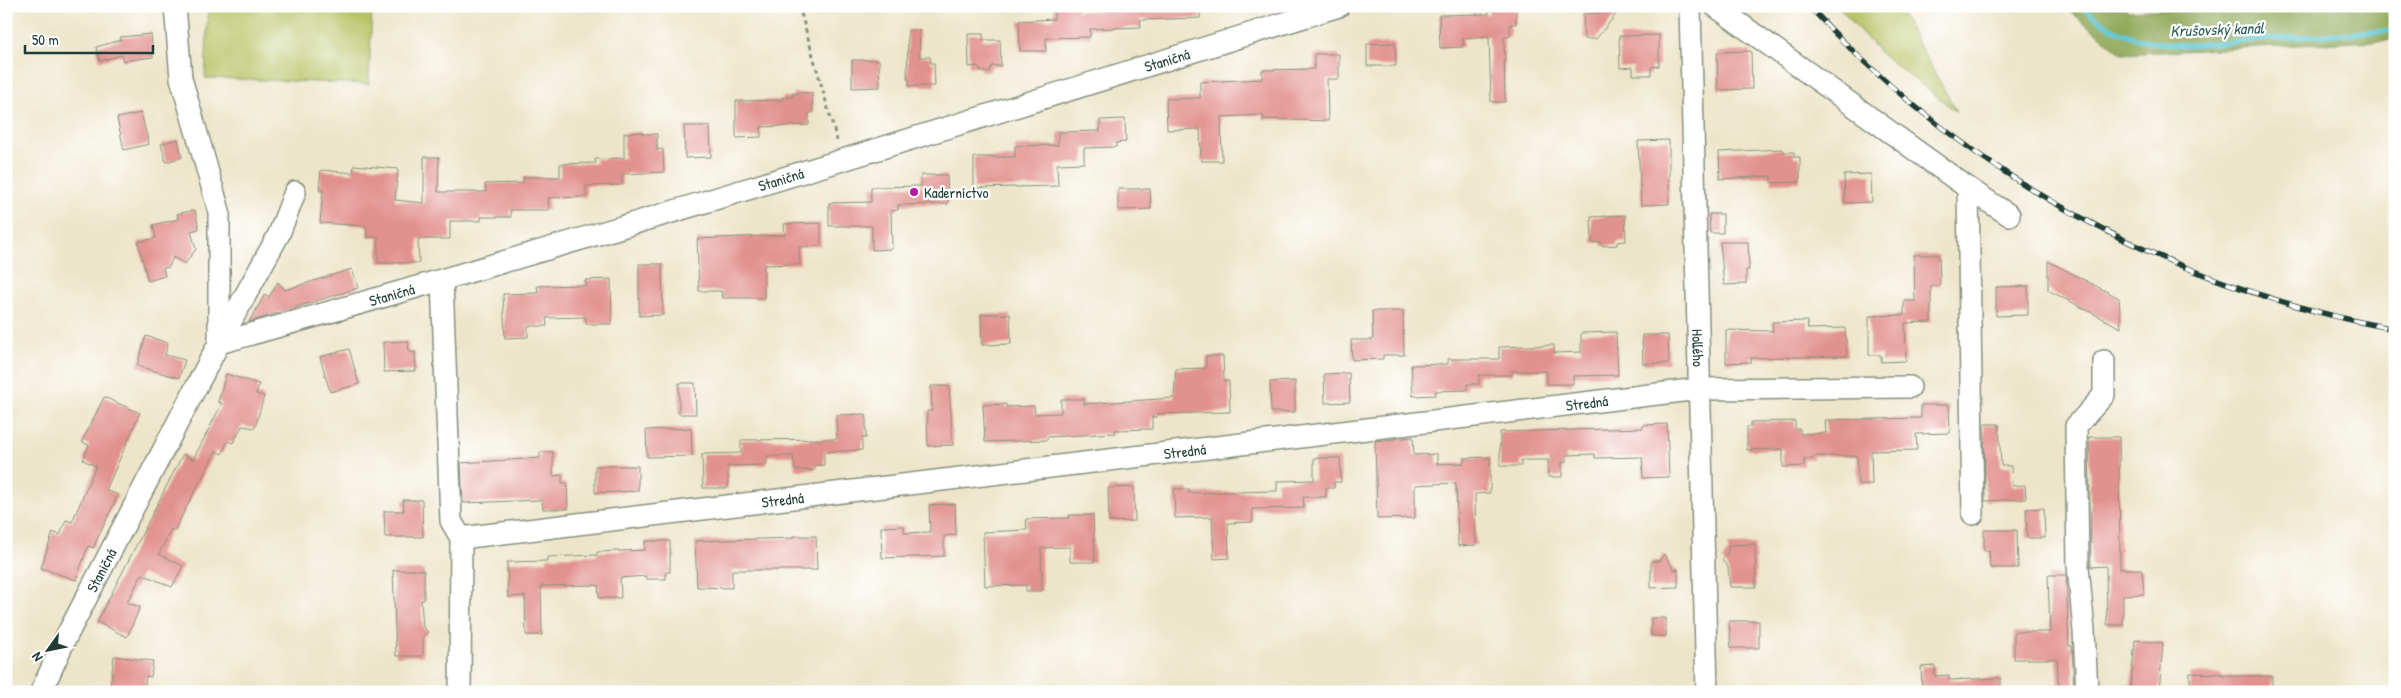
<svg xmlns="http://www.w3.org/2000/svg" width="2401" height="698" viewBox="0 0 2401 698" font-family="'Patrick Hand',sans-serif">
<rect width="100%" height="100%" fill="#fff"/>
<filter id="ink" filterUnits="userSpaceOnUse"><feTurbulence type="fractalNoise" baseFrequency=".02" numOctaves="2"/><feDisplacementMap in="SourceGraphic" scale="10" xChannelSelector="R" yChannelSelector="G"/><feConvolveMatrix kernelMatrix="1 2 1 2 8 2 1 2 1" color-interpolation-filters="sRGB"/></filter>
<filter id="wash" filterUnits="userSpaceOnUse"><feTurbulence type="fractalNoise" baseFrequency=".0096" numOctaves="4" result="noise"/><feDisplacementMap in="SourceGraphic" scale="20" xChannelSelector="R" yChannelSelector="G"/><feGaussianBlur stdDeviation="1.12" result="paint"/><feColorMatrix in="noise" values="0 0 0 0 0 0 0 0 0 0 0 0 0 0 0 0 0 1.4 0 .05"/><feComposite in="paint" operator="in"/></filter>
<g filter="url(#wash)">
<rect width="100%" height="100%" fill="#ede5c9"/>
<!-- green -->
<path fill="#b7c365" stroke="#6b804c" d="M208,6H372L369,84L205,78Z
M1838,6H1897L1957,112L1880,53Z"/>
<!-- forest -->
<path fill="#91a95a" stroke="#587347" d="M2064,6H2123L2128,11L2247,6H2395V40L2122,54Z"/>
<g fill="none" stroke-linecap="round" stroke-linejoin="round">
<!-- stream -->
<path stroke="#5cc8d4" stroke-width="5" d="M2080,6L2112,29L2147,42L2188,45L2395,30"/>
</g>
<g id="blocks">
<!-- building -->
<path fill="#e2928e" d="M1054,6H1077V11L1114,10V6H1200V18L1140,20L1141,27L1090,29V37L1046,38V51H1020L1019,21L1054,19Z
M1488,6H1516V24H1510V37H1504L1505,102H1491L1489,36L1463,38V47L1440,48L1439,15L1489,14Z
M1618,12L1596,39H1584L1583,14Z
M908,30H919L920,57H930L931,63H934L935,86H909V79H907Z
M151,34L153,57L123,61L122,55L100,61L96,47L121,40L120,37Z
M968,34H983V40H1000L1001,66H992L989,72H982L978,66L969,67Z
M1659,35V66L1651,67V75H1633V67L1620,68L1619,36Z
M1395,43L1396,66H1367V44Z
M1751,51L1752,89L1718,90L1717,52Z
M1314,54H1339V79H1327L1328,121L1263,119V115L1221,117L1222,161H1201L1200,129L1167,130L1166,99L1200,98V82L1262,79V70L1314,69Z
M852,60H879L880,87L852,88Z
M793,93H812L813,113H809V125L761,127V137L736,138V101L783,100L782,97H793Z
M141,113L149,144L124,150L117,118Z
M1125,119L1126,142L1116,143V147L1084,148V163L1057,164L1058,186L974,188V157H1015V146L1058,145V132L1100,131V120Z
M684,126H710L711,157L685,158Z
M642,132V134H657V150L663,149L664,172L622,174V185L586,186V197L548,198L549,210H510L511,217H481V221H450V239H418L419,263H378V237H367V226L320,223L323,190H319L321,170L353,173L354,165L398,169L395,200L424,203V157H439L438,192H486L485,184L523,183V177H560V164L596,163L595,159L624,158V133Z
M178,139L182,157L166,162L161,144Z
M1669,140V204L1641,205L1638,141Z
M1783,149V152H1794V157H1800V182L1771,183V176L1720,179L1719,152Z
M1871,174L1872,202L1845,203L1844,175Z
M921,175H947L948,204L898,205V210L891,211L892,249L872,250V226H829V203L871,202V187L921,186Z
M1118,189H1150L1151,209L1118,210Z
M195,210L199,229L191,231L196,249L185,264L173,257L169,267L163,268L165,276L148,281L138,242L156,238L153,225L178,219L177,214Z
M1709,214H1723V233H1710Z
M1625,215L1626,241L1617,242V245L1602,246L1601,242L1592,243L1591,217Z
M821,223V246L799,247L800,264L764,265V298H722L721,291H699L697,239L785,235L784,224Z
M1720,242H1748L1749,270H1746V284L1724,285Z
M1914,255H1939L1940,286H1931V322L1905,323L1906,361L1881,362V355H1869V316L1904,315V301H1915Z
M2048,261L2119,298L2121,328L2048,290Z
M639,264H662L663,315L639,316Z
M352,269L358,288L249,322L265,294L269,297L278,282L285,290Z
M611,279L612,324H586V317L546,318L547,326H528V337L505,338L503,294L538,293L537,286L586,285L585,280Z
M2028,286V315L1996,316V287Z
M1372,311H1403L1404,355H1383V359L1352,360L1351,340H1373Z
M981,314H1010L1011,344L982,345Z
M1807,321L1808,329L1845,328L1847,356L1751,358V362L1726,363V330L1773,331L1772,322Z
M1616,332L1618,375L1573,376V384H1547V371H1512V375H1479V384H1467V390L1435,391L1436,395L1413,396L1411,365L1448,364V359H1499V347L1554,345V353L1581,352V333Z
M1642,335H1668L1669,363L1643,364Z
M146,336L168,343L165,355L185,360L179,378L137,366Z
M408,341L409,352H415L416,371L384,372L383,342Z
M349,349L359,384L330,392L320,357Z
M1206,356H1223L1224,381H1229L1230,412L1157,414V417H1152V429L1115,430V433L1047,437V440L985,442L983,405L1006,404V407L1034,406L1035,414L1061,413V399H1084V404L1174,398L1176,369L1206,368Z
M1349,373L1350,402L1325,403L1324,374Z
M226,374L259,384L256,394L264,396L255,428L242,426L233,443L228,441L222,454L216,451L174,531L171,529L159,554L183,566L172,587L142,574L127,603L140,607L127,637L97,622L183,454L193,460L222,403L218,402Z
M1295,381V412H1271L1270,382Z
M679,383H695L696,414H679Z
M931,386H949L953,445L928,446L927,411H932Z
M104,397L140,413L106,490L118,495L93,548L88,546L76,580L41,568L53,532L60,535L66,520L72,522L96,466L83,460L89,445L82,442Z
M1921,405H1949L1950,433L1916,434L1917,450L1871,451L1872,484H1858L1857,456H1813V459H1804V466L1783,467V449L1747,450V427H1751V422L1795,421V429H1800V434L1826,433L1825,420L1921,418Z
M866,414V438H862V450L824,452V465H815V470H795L793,456H767V465L728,466V488H703L702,454L741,453V440L837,439L836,415Z
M1667,424L1669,477L1643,478L1642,457L1595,458V454L1566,455V462H1562V477H1548V460H1521V466H1500V432L1643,428V425Z
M1984,424H1999L2001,466H2011L2012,486L2025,485L2026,499L1985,501Z
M691,428L692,456L647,457L646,430Z
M1413,437L1414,455L1437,454V464L1464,463V458L1490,457V493L1475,494L1476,545L1458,546L1456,483L1415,485V518L1377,519L1375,441Z
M2089,437H2119L2120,569H2142L2144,594L2123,595V625H2107L2106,566L2091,567Z
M540,452H553V476L562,475V483H567L568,509H543L542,500L463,503L461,463L540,458Z
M1314,458H1340L1341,482H1334V488H1326V497H1303L1304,508L1252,509L1253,522L1228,523L1229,558L1214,559L1212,517L1175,518L1174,489H1189V493L1277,491V481L1314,480Z
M595,466H638V491L595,493Z
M1134,487L1135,521L1109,522L1108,488Z
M403,500H422L423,537H385L384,511H404Z
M955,504L956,535L944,536V556L882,558L881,527L904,526V533L930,532L929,505Z
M2044,508L2045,538H2027L2026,509Z
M1069,515H1093L1095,562H1070V547L1041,548L1042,591H1026V585L985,586L983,532L1027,530L1026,519L1069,518Z
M1984,530H2017L2018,568H1990L1989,551H1984Z
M793,536H816L817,570H732V588L697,587L695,541L793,538Z
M645,541H670V572H666V579H646V576L620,578L621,598H599L598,585L541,586L542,635H526L525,596L508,597L507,562L547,561V557L597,555V552L645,550Z
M1755,544L1756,587H1730L1728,567L1722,560L1728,552V545Z
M1664,554L1674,570L1678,569V587L1651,588V561H1659Z
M393,570H424V600H421L423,627L428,632L423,637V656H396Z
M2048,575H2066L2069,646H2072L2074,692H2059L2057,659H2014V632H2050Z
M1651,618H1666V636H1651Z
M1729,621H1759V648H1731Z
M2135,640L2163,643L2159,692H2130Z
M114,656L153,661L151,677L146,676L144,691L110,687Z
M1935,666V676L1949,675V680L2001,678V691L1922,692L1921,667Z
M2190,673L2222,674V676H2272V692H2190Z"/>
</g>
</g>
<g filter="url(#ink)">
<use href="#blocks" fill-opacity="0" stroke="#86917e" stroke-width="1"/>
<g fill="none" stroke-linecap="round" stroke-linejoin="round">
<!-- minor casing -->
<g stroke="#86917e" stroke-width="24">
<g id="minor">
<path id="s1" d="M175,6L181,78L219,211V343C595,239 967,122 1339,6"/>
<path id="s2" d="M1690,6L1707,692"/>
<path d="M1715,6L1968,188L2009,215"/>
<path d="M1968,188L1973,514"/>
<path d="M442,281L451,521L461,538L460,692"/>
<path id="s3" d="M461,538L1699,389L1910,387"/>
<path id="s4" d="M41,692L65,639L219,343L279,234L295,192"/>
<path d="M2087,692L2084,631L2078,566L2076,426L2104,395V361"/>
</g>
</g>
<!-- path -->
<path stroke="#86917e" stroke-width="3" stroke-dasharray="4 4" stroke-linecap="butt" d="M799,6L838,144"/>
<!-- minor -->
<use href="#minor" stroke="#fff" stroke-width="21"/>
<!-- rail casing -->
<g stroke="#1f3d34" stroke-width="5.5">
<path id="rail" d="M1809,6C1962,173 2172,288 2395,329"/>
</g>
<!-- rail -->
<use href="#rail" stroke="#fff" stroke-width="4" stroke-dasharray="11" stroke-linecap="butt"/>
</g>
</g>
<!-- markers -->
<circle fill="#b5179e" stroke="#fff" stroke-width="2" cx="914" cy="192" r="5"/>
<g text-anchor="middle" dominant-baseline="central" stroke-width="4.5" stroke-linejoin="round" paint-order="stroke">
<!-- street labels -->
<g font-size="15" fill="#1f3d34" stroke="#fff">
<text stroke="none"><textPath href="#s1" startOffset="1332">Staničná</textPath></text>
<text stroke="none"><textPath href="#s1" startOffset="928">Staničná</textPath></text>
<text stroke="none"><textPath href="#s1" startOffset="522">Staničná</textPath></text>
<text stroke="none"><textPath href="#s2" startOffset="342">Hollého</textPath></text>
<text stroke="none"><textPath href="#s3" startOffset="1134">Stredná</textPath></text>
<text stroke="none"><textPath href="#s3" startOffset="729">Stredná</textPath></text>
<text stroke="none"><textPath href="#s3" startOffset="324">Stredná</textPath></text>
<text stroke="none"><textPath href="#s4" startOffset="136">Staničná</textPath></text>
</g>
<!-- poi labels -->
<g font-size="15" fill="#1f3d34" stroke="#fff" text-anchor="start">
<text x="924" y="192">Kaderníctvo</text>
</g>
<!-- water labels -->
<g font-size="16" font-style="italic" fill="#2e605c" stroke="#fff">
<text transform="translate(2217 29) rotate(-2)">Krušovský kanál</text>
</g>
</g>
<!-- margin -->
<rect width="2401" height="698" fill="none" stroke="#fff" stroke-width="25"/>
<!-- north arrow -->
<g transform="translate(48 650) rotate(237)" stroke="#ffffff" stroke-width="4" paint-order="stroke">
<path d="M0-4L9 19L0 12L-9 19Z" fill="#1f3d34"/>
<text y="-8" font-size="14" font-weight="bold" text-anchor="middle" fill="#1f3d34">N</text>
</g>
<!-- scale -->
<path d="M25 45v8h128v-8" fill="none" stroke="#1f3d34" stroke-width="2.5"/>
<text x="32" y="45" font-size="15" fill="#1f3d34" stroke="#ffffff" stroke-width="4" paint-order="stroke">50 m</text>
</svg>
